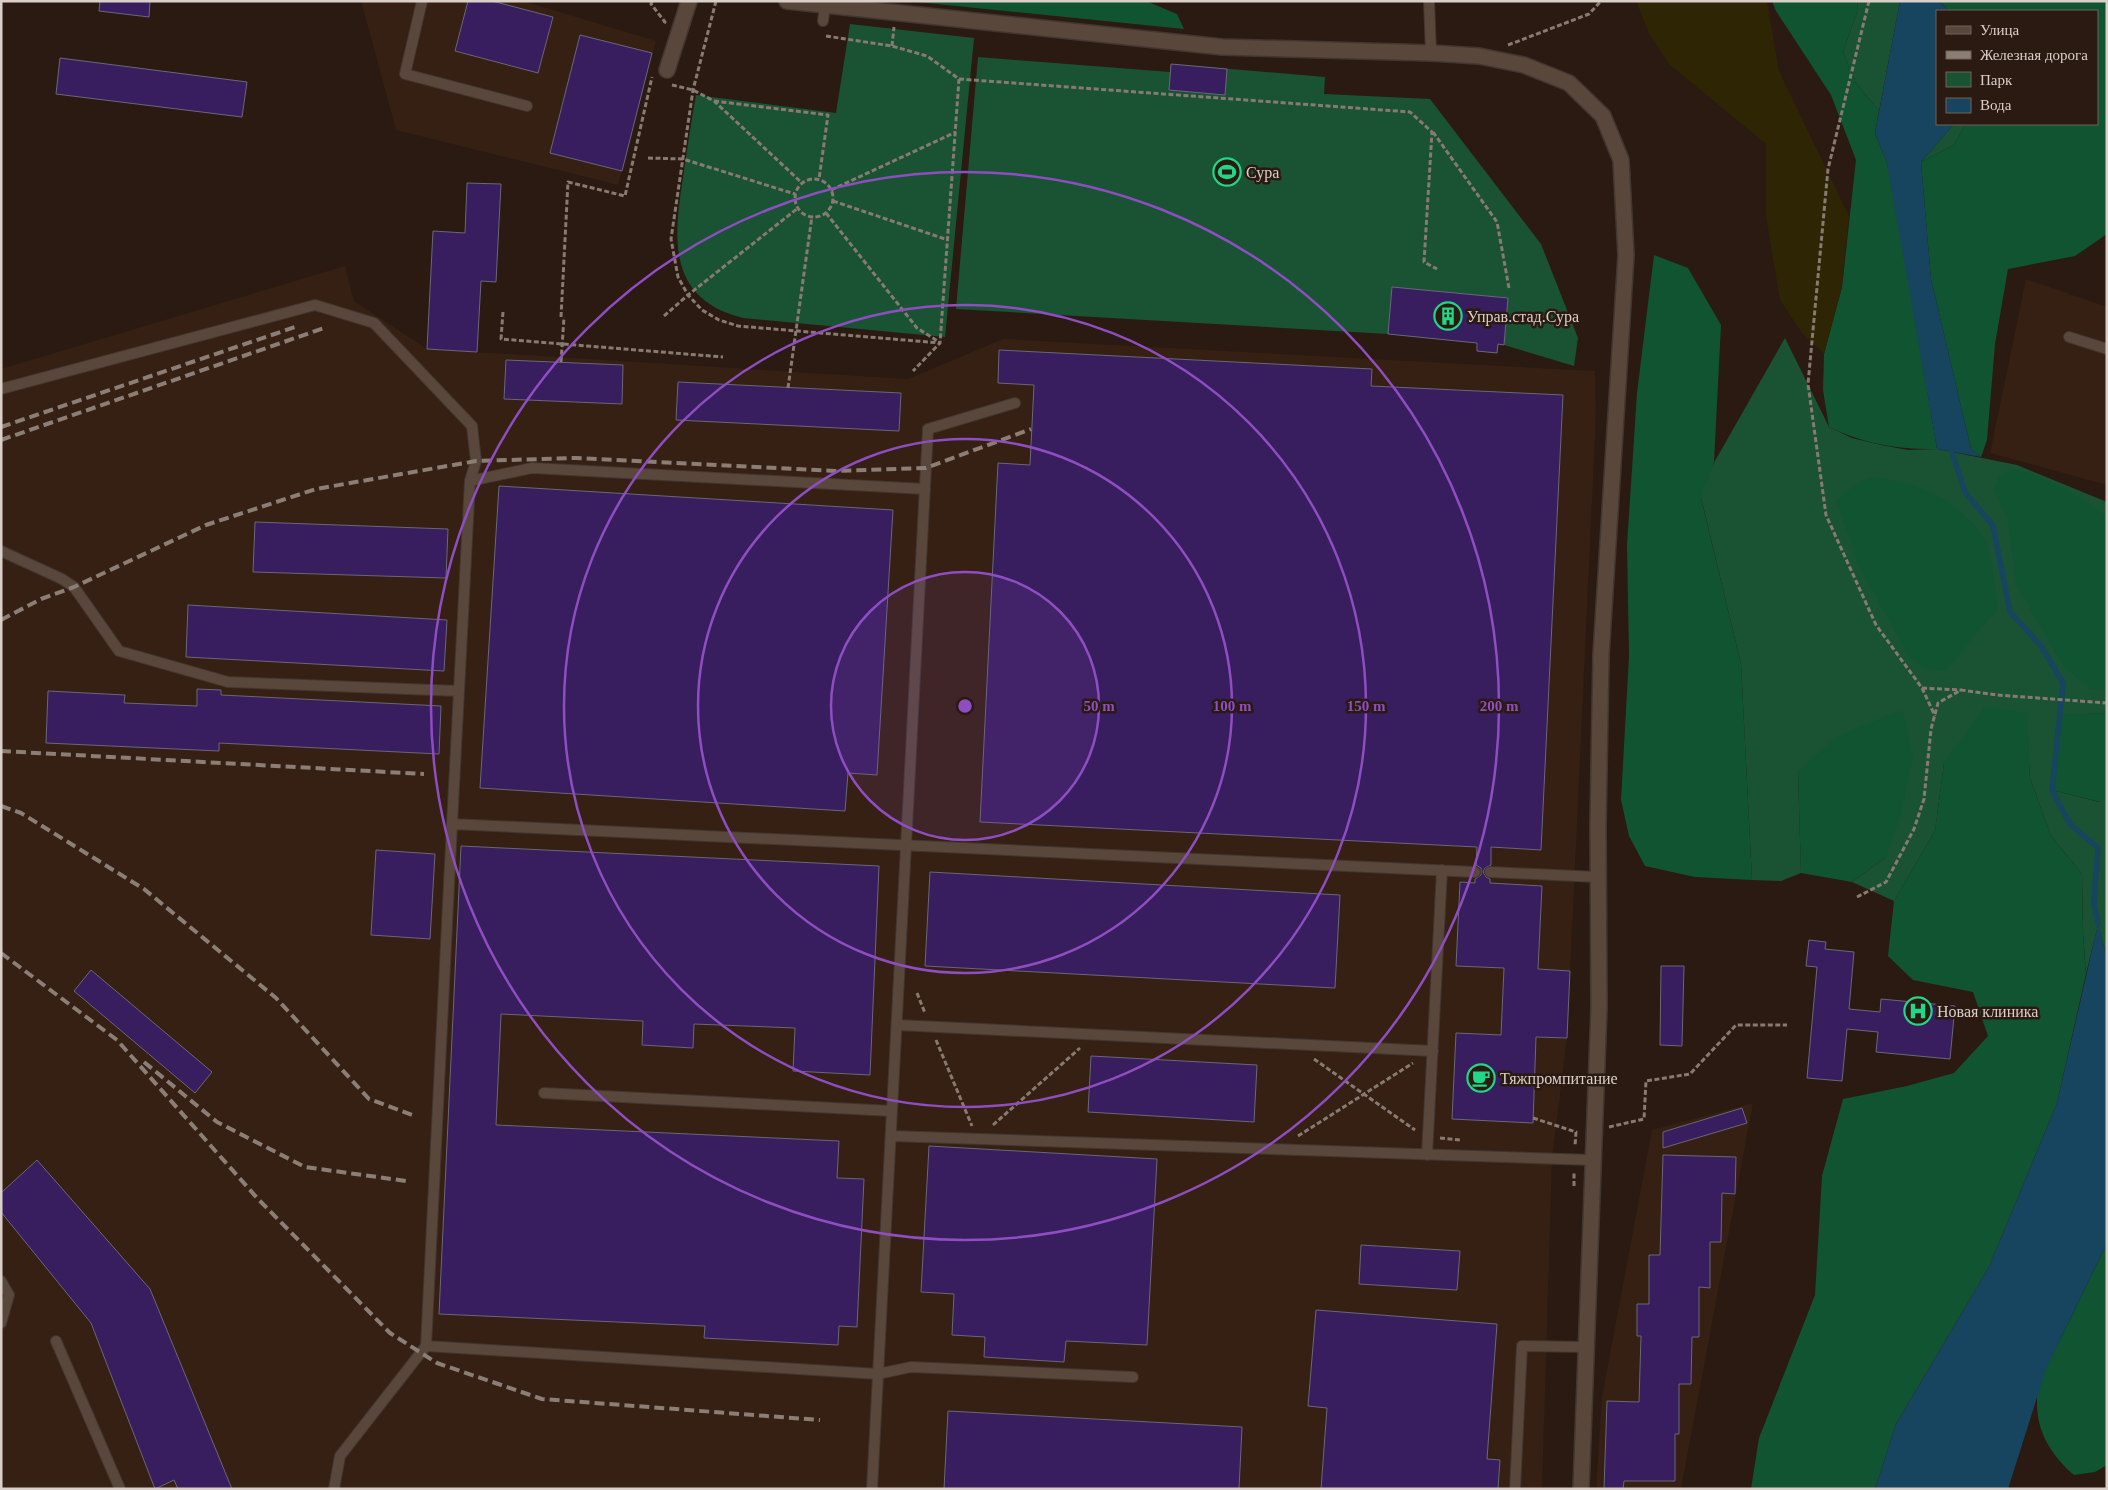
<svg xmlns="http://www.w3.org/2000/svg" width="2108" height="1490" viewBox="0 0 2108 1490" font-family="Georgia,serif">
<rect width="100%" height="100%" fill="#2a1a11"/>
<!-- built -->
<path fill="#352013" d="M361,1H523L656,41L618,185L396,130Z
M345,266L354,301L427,349L908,379L1003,339L1595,371L1596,414L1567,1038L1552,1159L1542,1489H1V369Z
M2026,279L2107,307V485L1990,453Z
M1753,1103L1681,1489H1596L1602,1397L1652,1130Z"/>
<!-- green -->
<path fill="#1a5334" d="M1858,1H1900L1879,111L1856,83L1843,52L1857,12Z
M850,24L974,38L945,337L743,318C668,299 673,241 683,178C687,150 691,122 696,95L836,113Z
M978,57L1170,72L1171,64L1325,77L1324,94L1430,99L1541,244L1578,338L1574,366L1504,345L1498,344L1497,353L1477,351V343L1388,334L956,309Z
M1954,124H1966L1954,145L1921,162Z
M1785,338L1829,427L1852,438L1881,445L1908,450L1937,449L2017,465L2107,502V713L2060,715L2052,790L2099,802L2107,797V958L2098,925L2086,974L2083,933L2082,874L2051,836L2030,778L2026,713L1944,763L1935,831L1894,901L1852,882L1886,857L1798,771L1801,873L1781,881L1752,880L1741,664L1699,489Z"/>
<!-- forest -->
<path fill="#115432" d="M907,1H1146L1177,14L1184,29Z
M1772,1H1858L1857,12L1843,52L1856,83L1879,111L1875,133L1887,163L1894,194L1937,449C1899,450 1864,444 1829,427L1823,390L1824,354L1842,287L1856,160L1831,95L1776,11Z
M1939,1H2107V234L2075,256L2008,269L1995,344L1987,440L1981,457L1971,449L1931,279L1921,162L1954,145L1966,124H2097V11H1949Z
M1654,255L1688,268L1721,325L1714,462L1701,498L1741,664L1752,880L1695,877L1645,866L1629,836L1621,800L1629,656L1627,545L1637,393Z
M2012,469L2030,473L2067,489L2107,517V690L2090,689L2064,667L2038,623L2016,584L2007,516L1993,491L1999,476Z
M1870,477C1909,482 1938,489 1967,518C1972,523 1979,528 1982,535C1994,557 1995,585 1998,610L1980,629L1946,671L1927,669L1911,660L1860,568L1836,500L1853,487Z
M1985,707L2027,713L2030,778L2051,836L2082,874L2083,933L2086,974L2057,1103L1989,1267L1896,1424L1875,1489H1751L1759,1438L1815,1295L1822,1176L1843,1099L1907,1086L1954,1073L1988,1036L1973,992L1913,980L1888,956L1894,901L1935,831L1944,763Z
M1902,710L1913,756L1901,814L1886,857L1852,882L1801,873L1798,772L1836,737Z
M2107,713V797L2100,802L2052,790L2060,714Z
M2107,1243V1465L2095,1472L2074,1475C2051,1455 2036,1431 2037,1400C2037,1380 2053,1353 2062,1336C2077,1305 2092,1274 2107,1243Z"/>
<!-- sand -->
<path fill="#2d2504" d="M1636,1H1767L1779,71L1849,216L1842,287L1824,354L1802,333L1780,300L1766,217V144L1670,65L1649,34Z"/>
<!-- water -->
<path fill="#17445e" d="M1900,1H1939L1949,11H1937V124H1954L1921,162L1931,279L1971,449L1981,457L1937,449L1887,163L1875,133Z
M2098,924L2107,958V1243L2046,1369L2008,1489H1875L1896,1424L1989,1267L2057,1103Z"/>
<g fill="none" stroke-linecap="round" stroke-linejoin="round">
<!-- stream -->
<path stroke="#17445e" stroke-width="5.5" d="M1950,446L1965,492L1993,526L2010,612L2041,646L2063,683L2052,790L2070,824L2098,848L2094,902L2098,924"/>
</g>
<!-- building -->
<path fill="#381e5e" stroke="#6b6679" d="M100,1H150L149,17L99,11Z
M468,1H492L553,17L538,73L455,51Z
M580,35L652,53L622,171L550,153Z
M60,58L247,82L242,117L56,94Z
M1171,64L1227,69L1225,95L1169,90Z
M467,183L501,184L496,282L481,281L477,352L427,349L433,231L465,233Z
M1392,287L1508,298L1504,345L1498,344L1497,353L1477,351V343L1388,334Z
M999,350L1372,369L1371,386L1563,395L1541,850L1491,847V865L1485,868L1483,872L1486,877L1490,879V883L1542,886L1538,969L1570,971L1567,1038L1536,1037L1533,1123L1452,1119L1456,1033L1501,1035L1504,968L1456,966L1460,882L1475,883V879L1481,875V868L1476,865L1477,847L980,822L998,463L1030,465L1034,385L998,383Z
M506,360L623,365L622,404L504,399Z
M678,382L901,393L899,431L676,420Z
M499,486L893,510L877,775L848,773L845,811L480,788Z
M255,522L448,529L446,578L253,572Z
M188,605L447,620L444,671L186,657Z
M197,689L221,690V695L441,706L439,754L219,743V751L46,743L48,691L125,695L124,703L197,706Z
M461,846L879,866L870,1075L793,1071L795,1028L694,1024L693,1048L642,1045L643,1021L501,1014L496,1125L839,1141L837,1178L864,1179L857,1327L839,1326L838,1345L704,1338L705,1326L439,1314Z
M376,850L435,854L430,939L371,935Z
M930,872L1340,895L1335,988L925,966Z
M1809,940L1826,942L1825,949L1854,952L1849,1009L1880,1012L1881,999L1955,1006L1950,1059L1876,1052L1878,1032L1847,1029L1842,1081L1807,1078L1817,967L1806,966Z
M1661,966H1684L1682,1046L1660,1045Z
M91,970L212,1072L195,1093L74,991Z
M1091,1056L1257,1065L1254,1122L1088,1112Z
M1742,1108L1747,1123L1663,1148V1132Z
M929,1146L1157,1159L1147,1345L1066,1341L1064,1362L984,1357L985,1337L952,1335L954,1294L921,1292Z
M1663,1155L1736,1157L1735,1194L1722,1193L1721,1242H1710V1288L1699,1287V1337H1692L1691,1384H1679V1434H1675V1481H1624L1623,1489H1604L1607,1401L1639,1402L1641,1336H1637V1304H1649V1255H1660Z
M37,1160L150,1289L232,1489H178L174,1480L155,1489L91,1323L1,1212V1193Z
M1361,1245L1460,1251L1457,1290L1359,1284Z
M1316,1310L1497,1324L1487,1459L1500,1460L1498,1489H1321L1327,1408L1308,1406Z
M948,1411L1242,1427L1239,1489H944Z"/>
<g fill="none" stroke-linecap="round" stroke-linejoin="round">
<!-- lane casing -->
<g stroke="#423631" stroke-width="12">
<path id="lane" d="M422,1L405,74L527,106
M1429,1L1431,53
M823,21L825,5
M2069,337L2107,349
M1,389L315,305L374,323L472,426L476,461L470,481L452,824L1475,872
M470,481L532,468L925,489
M1,551L62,579L74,587L119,651L228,682L459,691
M452,824L426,1346L878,1374L911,1367L1133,1377
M1490,872L1597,877
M897,1025L1433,1051
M544,1093L892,1111
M891,1136L1592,1160
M1427,1155L1442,870
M1,1281L9,1295L1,1323
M56,1341L120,1489
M334,1489L340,1456L426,1346
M872,1489L928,429L1015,403
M1515,1489L1522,1346L1586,1347"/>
</g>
<!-- street casing -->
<g stroke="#423631" stroke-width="18">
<path id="street" d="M787,1L1222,47L1431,53L1479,56L1524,65L1569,83L1603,116L1621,160L1626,255L1601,655L1598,825L1599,1008L1581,1489
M667,70L689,1"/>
</g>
<!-- path -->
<path stroke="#887a72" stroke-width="3" stroke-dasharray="5 2.5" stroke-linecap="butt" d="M652,1L651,4L665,22L664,24
M716,1L693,90L671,239L678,277L688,295L702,310L719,320L738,326L940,343
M1869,1L1828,169L1808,384L1826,515L1876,625L1922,688L1935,716
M826,36L892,46L927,56L959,79L940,343L913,371
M1508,45L1589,14L1601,1
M892,46L894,27
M959,79L1410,112L1432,132L1424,262L1437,269
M672,85L693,90L714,101L802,183
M714,101L828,115L819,179
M1433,132L1497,222L1509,288
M648,158L683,159L795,194
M795 198a19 19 0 1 1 38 0a19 19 0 1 1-38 0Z
M831,190L956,132
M833,201L948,240
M826,213L917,328L939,342
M503,312L501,339L723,357
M664,316L688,295L798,208
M561,317L568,182L625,196L652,77
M561,362L564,317
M788,388L812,216
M1922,688L1961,690
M1857,897L1886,882L1914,829L1924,799L1931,729L1938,703L1961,690L1997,695L2107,703
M917,993L925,1013
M936,1040L972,1126
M1314,1059L1415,1130
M1533,1118L1576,1132L1575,1146
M993,1125L1080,1048
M1609,1127L1644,1119L1646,1081L1690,1074L1736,1025H1787
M1298,1136L1413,1063
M1440,1138L1461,1140
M1574,1186V1172"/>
<!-- lane -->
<use href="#lane" stroke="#59473c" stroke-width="10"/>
<!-- street -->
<use href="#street" stroke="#59473c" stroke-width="15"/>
<!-- rail -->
<path stroke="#8b7e76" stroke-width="4" stroke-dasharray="10 5" stroke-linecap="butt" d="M1,427L298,326
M1,440L327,327
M1,620L41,599L74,587L206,525L316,489L476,461L575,458L835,471L926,468L1031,429
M1,751L424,774
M1,806L21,813L144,889L276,998L369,1099L415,1116
M1,953L117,1040L258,1199L390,1333L437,1363L542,1399L820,1420
M144,1062L217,1122L305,1167L406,1181"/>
</g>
<!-- distance rings -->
<circle cx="965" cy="706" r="134" fill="#8e4dc1" fill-opacity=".12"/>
<g fill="none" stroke="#8e4dc1" stroke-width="2.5">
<circle cx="965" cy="706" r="134"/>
<circle cx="965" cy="706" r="267"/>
<circle cx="965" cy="706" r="401"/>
<circle cx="965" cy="706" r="534"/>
</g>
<!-- icons -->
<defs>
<g id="stadium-ring" transform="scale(1.4375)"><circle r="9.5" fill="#2a1a11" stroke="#20d887" stroke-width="1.5"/><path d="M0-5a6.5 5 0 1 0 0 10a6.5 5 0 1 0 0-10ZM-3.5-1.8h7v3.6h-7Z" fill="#20d887"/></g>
<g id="building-ring" transform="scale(1.4375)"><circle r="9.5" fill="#2a1a11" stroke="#20d887" stroke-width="1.5"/><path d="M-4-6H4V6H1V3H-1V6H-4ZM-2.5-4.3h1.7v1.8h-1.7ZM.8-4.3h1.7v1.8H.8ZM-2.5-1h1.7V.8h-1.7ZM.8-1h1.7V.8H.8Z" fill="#20d887"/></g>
<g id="hospital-ring" transform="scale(1.4375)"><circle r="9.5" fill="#2a1a11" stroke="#20d887" stroke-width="1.5"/><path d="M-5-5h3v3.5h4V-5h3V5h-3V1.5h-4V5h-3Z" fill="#20d887"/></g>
<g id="cafe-ring" transform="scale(1.4375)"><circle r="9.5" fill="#2a1a11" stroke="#20d887" stroke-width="1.5"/><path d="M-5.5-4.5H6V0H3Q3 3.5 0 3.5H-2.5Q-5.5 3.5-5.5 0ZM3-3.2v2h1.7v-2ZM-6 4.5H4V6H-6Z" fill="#20d887"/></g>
</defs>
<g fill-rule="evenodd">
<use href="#stadium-ring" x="1227" y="172"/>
<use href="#building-ring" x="1448" y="316"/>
<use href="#hospital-ring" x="1918" y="1011"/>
<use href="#cafe-ring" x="1481" y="1078"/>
</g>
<g text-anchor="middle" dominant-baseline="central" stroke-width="5" stroke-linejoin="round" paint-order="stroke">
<!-- poi labels -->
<g font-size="16" fill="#dbd0c9" stroke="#2a1a11" text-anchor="start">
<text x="1246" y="172">Сура</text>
<text x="1467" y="316">Управ.стад.Сура</text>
<text x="1937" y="1011">Новая клиника</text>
<text x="1500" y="1078">Тяжпромпитание</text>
</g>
</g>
<circle cx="965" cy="706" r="8" fill="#8e4dc1" stroke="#2a1a11" stroke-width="2.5"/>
<g font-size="15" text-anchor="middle" font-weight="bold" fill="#8e4dc1" stroke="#2a1a11" stroke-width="5" stroke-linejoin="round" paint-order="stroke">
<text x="1099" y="711">50 m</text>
<text x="1232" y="711">100 m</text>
<text x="1366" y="711">150 m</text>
<text x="1499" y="711">200 m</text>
</g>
<!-- border -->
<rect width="2108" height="1490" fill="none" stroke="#dbd0c9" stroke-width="5"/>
<!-- legend -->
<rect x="1936" y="10" width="162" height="115" fill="#2a1a11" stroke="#71635b"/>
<rect x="1946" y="26" width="25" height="8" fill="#59473c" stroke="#71635b"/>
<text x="1980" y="35" font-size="15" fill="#dbd0c9">Улица</text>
<rect x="1946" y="51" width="25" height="8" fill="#8b7e76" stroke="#71635b"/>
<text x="1980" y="60" font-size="15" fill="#dbd0c9">Железная дорога</text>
<rect x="1946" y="72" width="25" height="15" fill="#1a5334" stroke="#71635b"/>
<text x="1980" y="85" font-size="15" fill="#dbd0c9">Парк</text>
<rect x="1946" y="98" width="25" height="15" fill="#17445e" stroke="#71635b"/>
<text x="1980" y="110" font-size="15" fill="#dbd0c9">Вода</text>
</svg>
